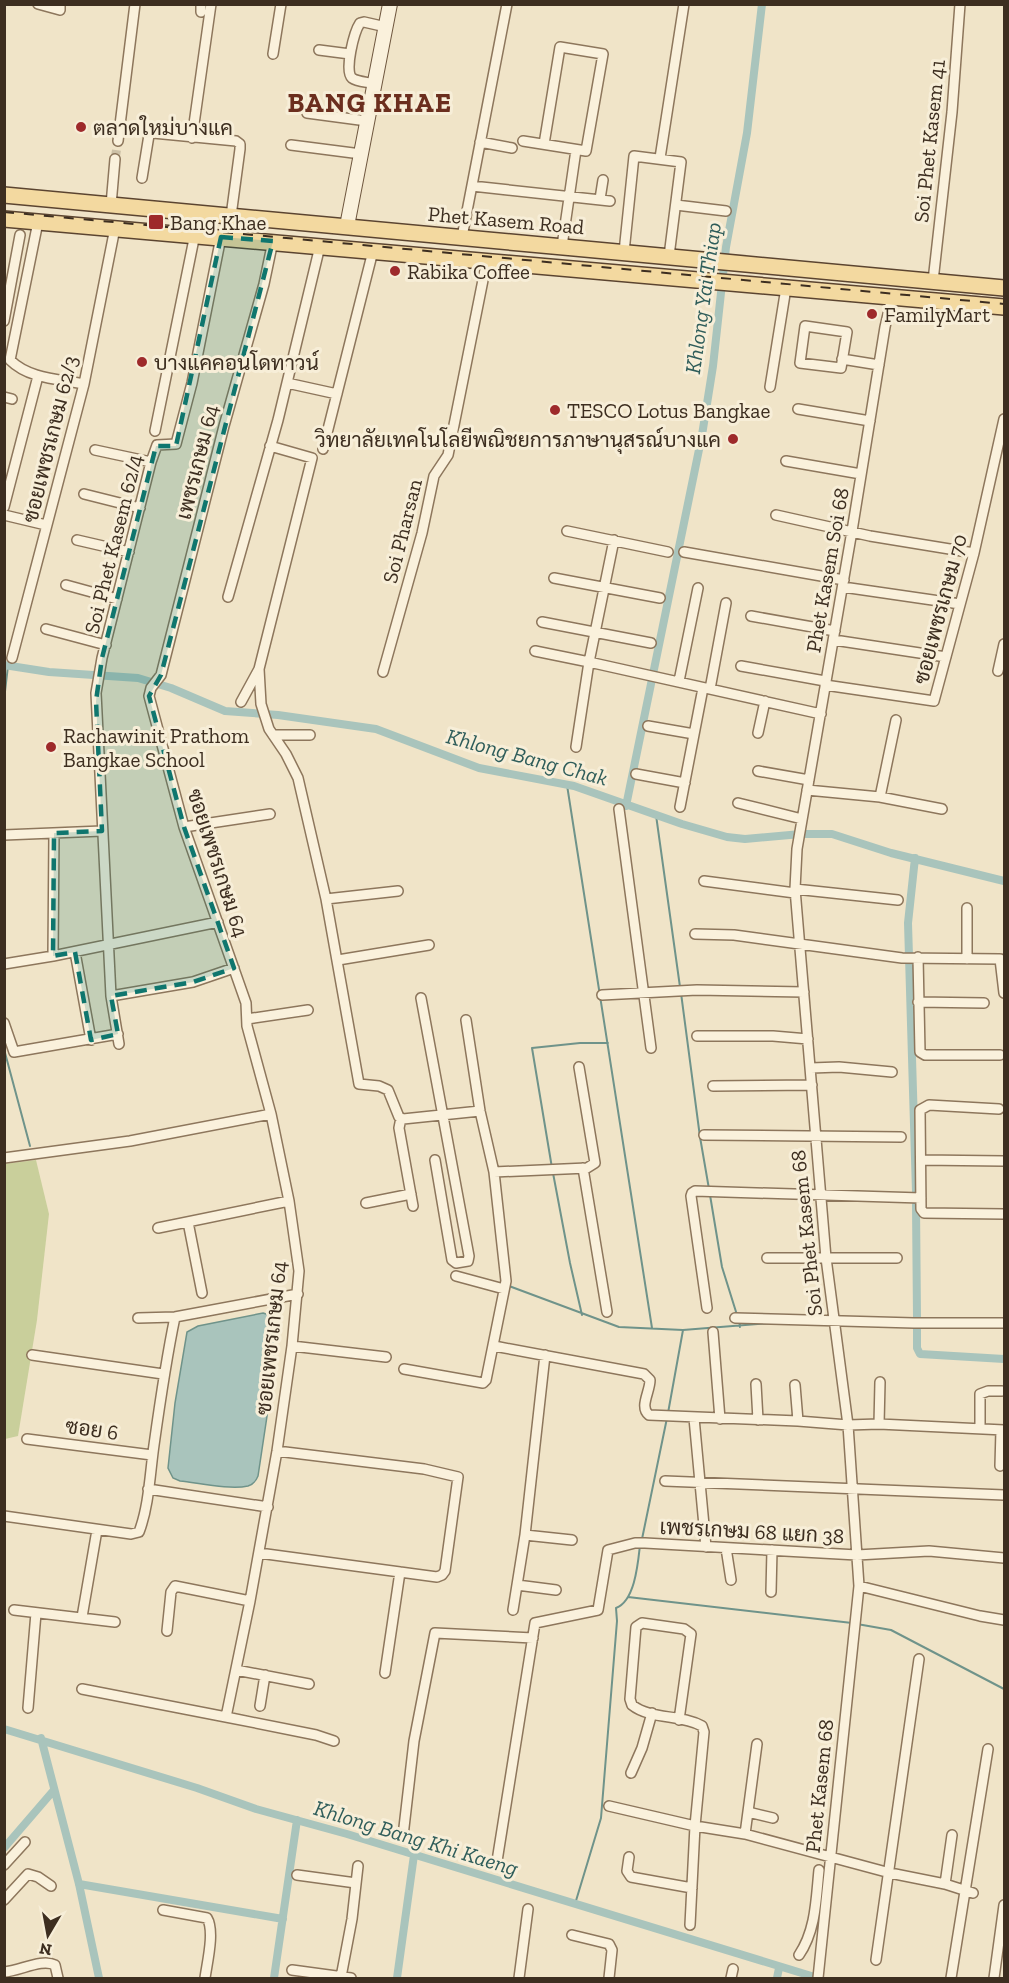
<svg xmlns="http://www.w3.org/2000/svg" width="1009" height="1983" viewBox="0 0 1009 1983" font-family="'Zilla Slab',Sarabun,serif">
<rect width="100%" height="100%" fill="#f0e4c8"/>
<!-- green -->
<path fill="#c9cf9b" d="M36,1160L49,1214L37,1320L18,1436L5,1439L4,1164Z"/>
<!-- water -->
<path fill="#a9c4bc" stroke="#6f938a" stroke-width="1.5" d="M263,1313L269,1315L273,1320L275,1337L272,1383L258,1476C256,1481 254,1484 248,1486C230,1490 199,1483 180,1481L173,1478L168,1468L175,1403L187,1332L198,1326Z"/>
<g fill="none" stroke-linecap="round" stroke-linejoin="round">
<!-- stream -->
<path stroke="#6f938a" stroke-width="2" d="M4,700L8,666
M567,785L652,1328
M656,815L680,987
M681,993L700,1137L709,1189
M4,1049L30,1146
M552,1168L532,1048L580,1043H608
M553,1173L570,1263L582,1315
M710,1195L722,1267L737,1315
M509,1286L619,1327L683,1330L771,1323
M739,1320L740,1327
M668,1413L683,1330
M642,1539L667,1418
M628,1597L852,1623
M857,1624L891,1630L1004,1689
M575,1904L601,1818L617,1621L616,1608C635,1601 638,1563 640,1545"/>
<!-- canal -->
<path stroke="#a9c4bc" stroke-width="8" d="M4,665L49,672L138,678L171,688L225,711L278,715L376,729L479,768L574,786L682,824L727,837L745,839L801,834H832L891,853L1004,881
M626,806L702,435L713,366L726,247L747,133L762,4
M915,858L908,923L916,1192
M916,1205L917,1317
M917,1329V1348L920,1354L1004,1359
M4,1729L197,1788L256,1809L347,1834L818,1978
M41,1738L79,1884L99,1978
M4,1848L54,1790
M79,1884L283,1919
M274,1978L297,1820
M397,1978L414,1855
M777,1978L779,1968"/>
<!-- minor-tunnel -->
<path stroke="#ccc0a6" stroke-width="9" stroke-dasharray="9 4.5" stroke-linecap="butt" d="M115,159L118,141"/>
<!-- minor casing -->
<g stroke="#8d765c" stroke-width="12">
<path id="minor" d="M38,4L60,10V4
M201,12V4
M319,50L350,54
M273,54L281,4
M375,84C368,82 357,82 352,78C344,71 354,32 360,23L364,22L386,27
M307,113L367,121
M192,138L211,4
M118,141L135,4
M523,141L586,151L603,54L560,47L544,144
M480,142L512,148
M291,145L361,154
M660,158L684,4
M142,178L149,135L153,133L236,141L240,144V149L231,216
M472,186L610,201
M600,199L603,180
M111,205L115,159
M676,205L726,211
M38,222L10,360C29,379 59,379 84,384
M462,237L507,4
M562,246L576,150
M624,252L634,156L681,162L669,256
M933,281L952,112L960,4
M4,321L20,235
M805,326L847,332L841,368L800,363Z
M842,359L879,365
M287,383L337,394
M770,387L786,288
M4,397L12,399
M798,409L870,421
M155,431L195,234
M323,449L373,251
M95,450L151,462
M786,461L861,474
M84,494L140,508
M4,507L38,376
M4,515L46,525
M776,515L870,536L974,553
M567,531L668,552
M77,540L129,552
M684,552L844,580
M554,578L660,598
M66,585L117,599
M843,587L960,604
M228,597L278,420L320,246
M751,616L835,631
M542,622L651,643
M46,629L106,645
M834,640L946,657
M535,651L589,662L614,540
M12,658L84,384L115,228
M741,666L825,681
M259,669L261,704L269,729L286,754L298,778L326,899L359,1084L379,1086L388,1090L399,1117L403,1119L480,1111
M998,671L1004,644
M383,672L422,533L434,476L448,455L487,260
M679,681L698,588
M825,685L934,701L974,553L1004,419
M710,689L726,603
M241,702L259,669L312,458L270,446
M648,726L694,734
M758,733L765,701
M273,735H310
M576,747L589,662L821,714
M758,771L809,780
M636,774L685,783
M807,790L880,797L896,720
M880,797L942,809
M738,803L802,819
M680,807L703,688
M619,809L651,1048
M184,827L270,814
M4,835L102,831
M704,881L795,893
M795,889L898,900
M326,899L398,891
M695,934L734,935L902,958L1000,959L1004,993
M75,952L91,1040
M53,956L54,833
M918,957L920,1052L925,1055H1000
M967,959V908
M338,960L429,945
M4,964L53,956L218,922
M602,995L697,990L804,992
M111,996L193,982L234,968
M421,998L469,1256L468,1261L456,1263L452,1260L435,1160
M918,1002L984,1003
M247,1019L308,1010
M4,1023L14,1052L118,1034
M697,1036H773L808,1039
M119,1044L111,996L96,693L102,658L151,462L157,445L176,444L192,383L221,237
M811,1068L839,1067L892,1072
M713,1086L812,1085
M999,1109L929,1105L920,1110L921,1209L924,1213L1004,1214
M401,1118L399,1128L413,1206
M704,1135L901,1137
M4,1158L130,1141L271,1114
M921,1160L1004,1161
M583,1168L607,1312
M494,1172L587,1168L595,1163L579,1067
M366,1203L411,1194
M188,1222L202,1293
M158,1228L289,1201
M767,1258H897
M456,1276L504,1289
M707,1308L691,1196L692,1193L695,1191L921,1198
M138,1318L175,1317L298,1294
M735,1318L914,1323H1004
M713,1332L720,1419
M292,1346L386,1357
M494,1346L644,1374L650,1380C650,1392 639,1407 649,1415L798,1421L848,1425L879,1424L1004,1430
M32,1355L163,1374
M404,1369L483,1383L486,1380L506,1281L494,1172L480,1111L466,1020
M756,1384L758,1420
M795,1385L798,1421
M694,1418L706,1547
M879,1424L880,1382
M980,1429V1394L988,1391H1002
M27,1439L152,1455
M1000,1466L1001,1430
M665,1481L1004,1495
M148,1489L268,1507
M4,1516L131,1534L139,1532C149,1506 150,1473 154,1445C160,1402 166,1360 175,1317
M525,1535L572,1540
M726,1548L731,1580
M259,1553L437,1577L442,1575L445,1571L458,1477L424,1469L277,1451
M517,1585L556,1590
M859,1586L980,1616L1004,1620
M771,1592L772,1550
M14,1610L115,1622
M513,1610L525,1535L545,1355
M82,1617L97,1530
M167,1631L171,1592L175,1586L250,1601
M236,1670L309,1684
M385,1673L400,1572
M82,1689L226,1717L250,1601L277,1451L292,1346L299,1271L289,1201L271,1114L247,1026L246,1003L184,827L149,696L151,688L161,675L224,426L264,284L273,241
M260,1706L265,1675
M28,1708L36,1613
M226,1717L316,1735L334,1741
M679,1720L691,1634L684,1629L642,1623L636,1627L630,1699L632,1705C651,1720 681,1714 702,1726L704,1732L695,1826L690,1925
M631,1773L642,1748L652,1713
M609,1806L695,1826L745,1834L890,1873L945,1884L973,1893
M748,1812L773,1818
M745,1834L757,1744
M403,1836L414,1741L435,1633L533,1638
M629,1857L627,1871L631,1877L692,1888
M497,1861L535,1623L598,1610L608,1550L635,1543H645L857,1555L929,1551L1004,1558
M4,1865L25,1842
M297,1875L356,1883
M945,1884L952,1835
M4,1900L28,1874L38,1877L51,1886
M163,1910L207,1918C215,1931 207,1963 205,1978
M572,1935L609,1944L612,1950L609,1978
M799,1955C816,1930 816,1899 819,1870
M876,1960L919,1659
M292,1970L351,1978
M4,1972C20,1971 42,1958 55,1965L58,1978
M341,1977L352,1919L358,1866
M519,1978L528,1909
M731,1978L733,1969
M818,1978L859,1586L848,1425L826,1258L795,889L797,849L852,531L885,327L892,297
M951,1978L988,1749
M994,1978L1004,1905"/>
</g>
<!-- secondary casing -->
<g stroke="#6f573f" stroke-width="16">
<path id="secondary" d="M347,226L390,4"/>
</g>
<!-- primary casing -->
<g stroke="#5b4430" stroke-width="18">
<path id="primary" d="M4,195L1004,288
M4,219L1004,307"/>
</g>
<!-- minor -->
<use href="#minor" stroke="#faf1dc" stroke-width="9"/>
<!-- secondary -->
<use href="#secondary" stroke="#faf1dc" stroke-width="14"/>
<!-- primary -->
<use href="#primary" stroke="#f3d9a0" stroke-width="15"/>
<!-- rail -->
<path stroke="#3d2e20" stroke-width="2" stroke-dasharray="10 10" stroke-linecap="butt" d="M4,212L1004,304"/>
</g>
<!-- marked area -->
<path fill="#0f766e" fill-opacity="0.2" stroke="#0f766e" stroke-width="4.5" stroke-dasharray="12 8" stroke-linejoin="round" d="M221,237L273,241L161,675L149,696L184,827L234,968L193,982L111,996L118,1034L91,1040L75,952L53,956L54,833L102,831L96,701L102,658L156,446H176Z"/>
<!-- markers -->
<g fill="#9e2a2b" stroke="#f7eed8" stroke-width="2">
<circle cx="81" cy="127" r="6"/>
<rect x="148" y="214" width="16" height="16" rx="3"/>
<circle cx="395" cy="271" r="6"/>
<circle cx="872" cy="314" r="6"/>
<circle cx="142" cy="362" r="6"/>
<circle cx="555" cy="410" r="6"/>
<circle cx="733" cy="439" r="6"/>
<circle cx="51" cy="747" r="6"/>
</g>
<g text-anchor="middle" dominant-baseline="central" stroke-width="6" stroke-linejoin="round" paint-order="stroke">
<!-- poi labels -->
<g font-size="21" fill="#3d2e20" stroke="#f7eed8" text-anchor="start">
<text x="93" y="127">ตลาดใหม่บางแค</text>
<text x="170" y="222">Bang Khae</text>
<text x="407" y="271">Rabika Coffee</text>
<text x="884" y="314">FamilyMart</text>
<text x="154" y="362">บางแคคอนโดทาวน์</text>
<text x="567" y="410">TESCO Lotus Bangkae</text>
<text x="721" y="439" text-anchor="end">วิทยาลัยเทคโนโลยีพณิชยการภาษานุสรณ์บางแค</text>
<text x="63" y="735">Rachawinit Prathom<tspan x="63" dy="24">Bangkae School</tspan></text>
</g>
<!-- street labels -->
<g font-size="21" fill="#3d2e20" stroke="#f7eed8">
<text transform="translate(929 141) rotate(-84)">Soi Phet Kasem 41</text>
<text transform="translate(506 220) rotate(5)">Phet Kasem Road</text>
<text transform="translate(50 439) rotate(-76)">ซอยเพชรเกษม 62/3</text>
<text transform="translate(197 462) rotate(-76)">เพชรเกษม 64</text>
<text transform="translate(402 531) rotate(-76)">Soi Pharsan</text>
<text transform="translate(113 544) rotate(-76)">Soi Phet Kasem 62/4</text>
<text transform="translate(827 570) rotate(-80)">Phet Kasem Soi 68</text>
<text transform="translate(940 609) rotate(-75)">ซอยเพชรเกษม 70</text>
<text transform="translate(218 863) rotate(72)">ซอยเพชรเกษม 64</text>
<text transform="translate(806 1233) rotate(-96)">Soi Phet Kasem 68</text>
<text transform="translate(271 1338) rotate(-84)">ซอยเพชรเกษม 64</text>
<text transform="translate(92 1429) rotate(8)">ซอย 6</text>
<text transform="translate(752 1531) rotate(3)">เพชรเกษม 68 แยก 38</text>
<text transform="translate(819 1786) rotate(-84)">Phet Kasem 68</text>
</g>
<!-- water labels -->
<g font-size="22" font-style="italic" fill="#2f5d5a" stroke="#f7eed8">
<text transform="translate(703 298) rotate(-82)">Khlong Yai Thiap</text>
<text transform="translate(527 757) rotate(15)">Khlong Bang Chak</text>
<text transform="translate(416 1838) rotate(17)">Khlong Bang Khi Kaeng</text>
</g>
<!-- district labels -->
<g font-size="27" font-weight="bold" letter-spacing="1.5" fill="#6b2e1e" stroke="#f7eed8">
<text x="370" y="103">BANG KHAE</text>
</g>
</g>
<!-- border -->
<rect width="1009" height="1983" fill="none" stroke="#3d2e20" stroke-width="12"/>
<!-- north arrow -->
<g transform="translate(48 1935) rotate(190)" stroke="#f7eed8" stroke-width="4.5" paint-order="stroke">
<path d="M0-4.5L10 22L0 15L-10 22Z" fill="#3d2e20"/>
<text y="-9" font-size="16" font-weight="bold" text-anchor="middle" fill="#3d2e20">N</text>
</g>
</svg>
